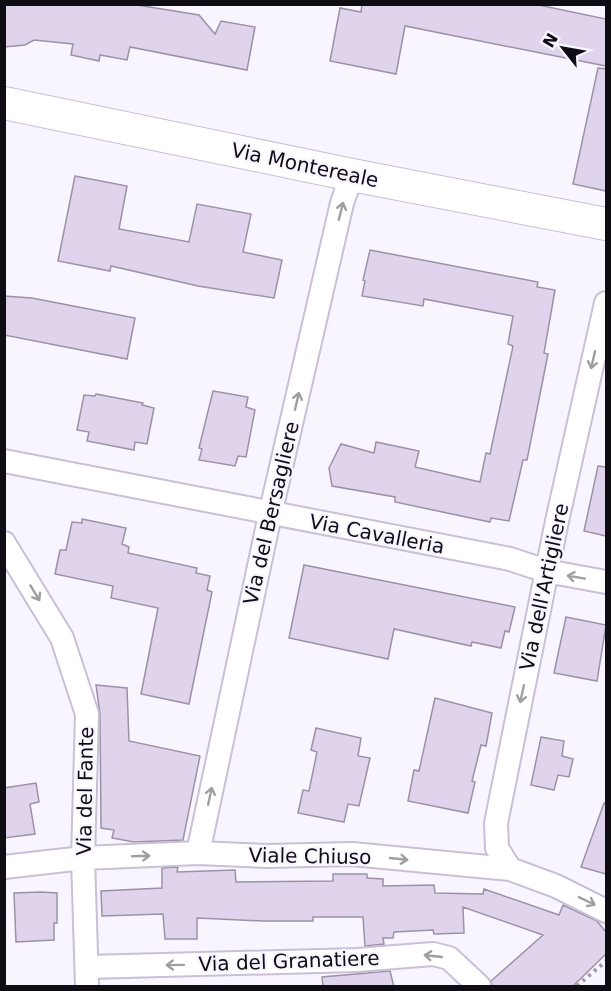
<svg xmlns="http://www.w3.org/2000/svg" width="611" height="991" viewBox="0 0 611 991" font-family="'DejaVu Sans',sans-serif">
<rect width="100%" height="100%" fill="#f9f5ff"/>
<!-- building -->
<path fill="#dfd4ec" stroke="#9c91a8" stroke-width="1.5" d="M4,4H131L199,15L215,34L221,21L255,27L247,70L130,47L127,60L100,55L99,61L71,55L73,44L34,40L25,45L4,47Z
M362,4H534L606,19V66L405,26L396,74L330,61L340,8L361,12Z
M598,68L606,69V191L573,184Z
M75,176L127,186L119,229L189,242L197,204L251,214L243,252L282,260L274,298L198,286L111,266L110,271L58,261Z
M370,250L538,282L537,287L555,290L544,353L548,354L527,460H523L509,521L491,518L490,522L395,502V497L332,486L329,468L341,444L374,453L376,442L419,451L415,467L480,482L486,453L490,454L513,346L508,344L513,316L424,299L423,306L362,296L365,281L363,280Z
M4,296L32,298L135,318L127,359L4,335Z
M213,391L248,397L246,407L255,410L246,457L238,456L235,466L199,460L202,449L199,448Z
M96,394L143,403L142,405L154,408L147,444L135,442L134,450L87,441L89,432L77,430L84,395L95,396Z
M598,466L606,467V536L584,531Z
M82,519L126,528L122,544L129,547L128,553L197,568L196,573L210,576L207,590L212,592L189,704L141,694L158,608L111,598L113,586L55,574L60,550H66L72,522L82,523Z
M304,565L515,607L509,632L505,631L501,648L472,642L471,646L394,629L388,659L289,638Z
M566,617L606,625L597,681L554,673Z
M96,685L127,688L129,741L200,756L183,840L134,842L112,838L114,830L101,828L100,714Z
M435,698L492,713L486,746L481,745L472,781L475,782L468,813L408,801L414,770L419,771Z
M316,728L361,738L358,756L370,758L359,806L348,804L344,822L298,813L303,790L309,791L317,752L311,750Z
M541,737L564,741L562,756L573,759L569,777L558,775L554,790L531,785Z
M36,783L39,802L30,804L35,834L4,838V788Z
M604,803L606,804V874L581,867Z
M178,867L177,872L235,870L236,882L333,881V874H367V878L383,879V886L434,885L435,893L483,894L484,889L559,915L563,905L597,921L606,932V954L572,987H492L491,981L543,935L463,907L464,933L434,934L433,930L394,932L393,938H383L384,944L365,946L363,917H313V921H263L197,918V939H165L163,914L102,916L101,891L162,888V868Z
M41,892L57,893V923H54V940L16,942L14,893Z
M390,971L394,987H323L322,977Z"/>
<g fill="none" stroke-linecap="round" stroke-linejoin="round">
<!-- minor casing -->
<g stroke="#cabfd7" stroke-width="26">
<path id="minor" d="M4,461L510,559L546,571L606,582
M4,543L62,638L87,714L83,858L87,986
M198,853L270,515L342,203L352,175
M4,867L83,858L198,853L268,856L352,854L510,869L556,886L606,911
M510,869L497,848L496,823L557,521L606,303
M87,967L357,960L433,954L449,958L479,986"/>
</g>
<!-- secondary casing -->
<g stroke="#cabfd7" stroke-width="34">
<path id="secondary" d="M4,103L352,175L606,224"/>
</g>
<!-- path -->
<path stroke="#9f9ba5" stroke-width="4" stroke-dasharray="3 4.5" stroke-linecap="butt" d="M577,986L606,961"/>
<!-- minor -->
<use href="#minor" stroke="#fff" stroke-width="22"/>
<!-- secondary -->
<use href="#secondary" stroke="#fff" stroke-width="32"/>
</g>
<!-- one-way arrows -->
<defs><path id="oneway-shaft" d="M-6 0H5M1.5-3L5.5 0L1.5 3" fill="none" stroke-width="1.6" stroke-linecap="round" stroke-linejoin="round" transform="scale(1.5)"/></defs>
<g stroke="#9f9ea1">
<use href="#oneway-shaft" transform="translate(341 211) rotate(-76)"/>
<use href="#oneway-shaft" transform="translate(593 360) rotate(103)"/>
<use href="#oneway-shaft" transform="translate(297 401) rotate(-77)"/>
<use href="#oneway-shaft" transform="translate(576 577) rotate(-170)"/>
<use href="#oneway-shaft" transform="translate(35 593) rotate(59)"/>
<use href="#oneway-shaft" transform="translate(522 694) rotate(102)"/>
<use href="#oneway-shaft" transform="translate(210 796) rotate(-78)"/>
<use href="#oneway-shaft" transform="translate(141 856) rotate(-2)"/>
<use href="#oneway-shaft" transform="translate(399 859) rotate(6)"/>
<use href="#oneway-shaft" transform="translate(587 901) rotate(26)"/>
<use href="#oneway-shaft" transform="translate(433 956) rotate(-174)"/>
<use href="#oneway-shaft" transform="translate(175 965) rotate(179)"/>
</g>
<g text-anchor="middle" dominant-baseline="central" stroke-width="4.5" stroke-linejoin="round" paint-order="stroke">
<!-- street labels -->
<g font-size="20" fill="#100c14" stroke="#f9f5ff">
<text transform="translate(305 165) rotate(12)">Via Montereale</text>
<text transform="translate(271 513) rotate(-77)">Via del Bersagliere</text>
<text transform="translate(377 534) rotate(11)">Via Cavalleria</text>
<text transform="translate(544 587) rotate(-78)">Via dell'Artigliere</text>
<text transform="translate(85 791) rotate(-89)">Via del Fante</text>
<text transform="translate(310 856) rotate(1)">Viale Chiuso</text>
<text transform="translate(289 961) rotate(-2)">Via del Granatiere</text>
</g>
</g>
<!-- border -->
<rect width="611" height="991" fill="none" stroke="#100c14" stroke-width="12"/>
<!-- north arrow -->
<g transform="translate(563 48) rotate(301)" stroke="#f9f5ff" stroke-width="4.5" paint-order="stroke">
<path d="M0-4.5L10 22L0 15L-10 22Z" fill="#100c14"/>
<text y="-9" font-size="16" font-weight="bold" text-anchor="middle" fill="#100c14">N</text>
</g>
</svg>
